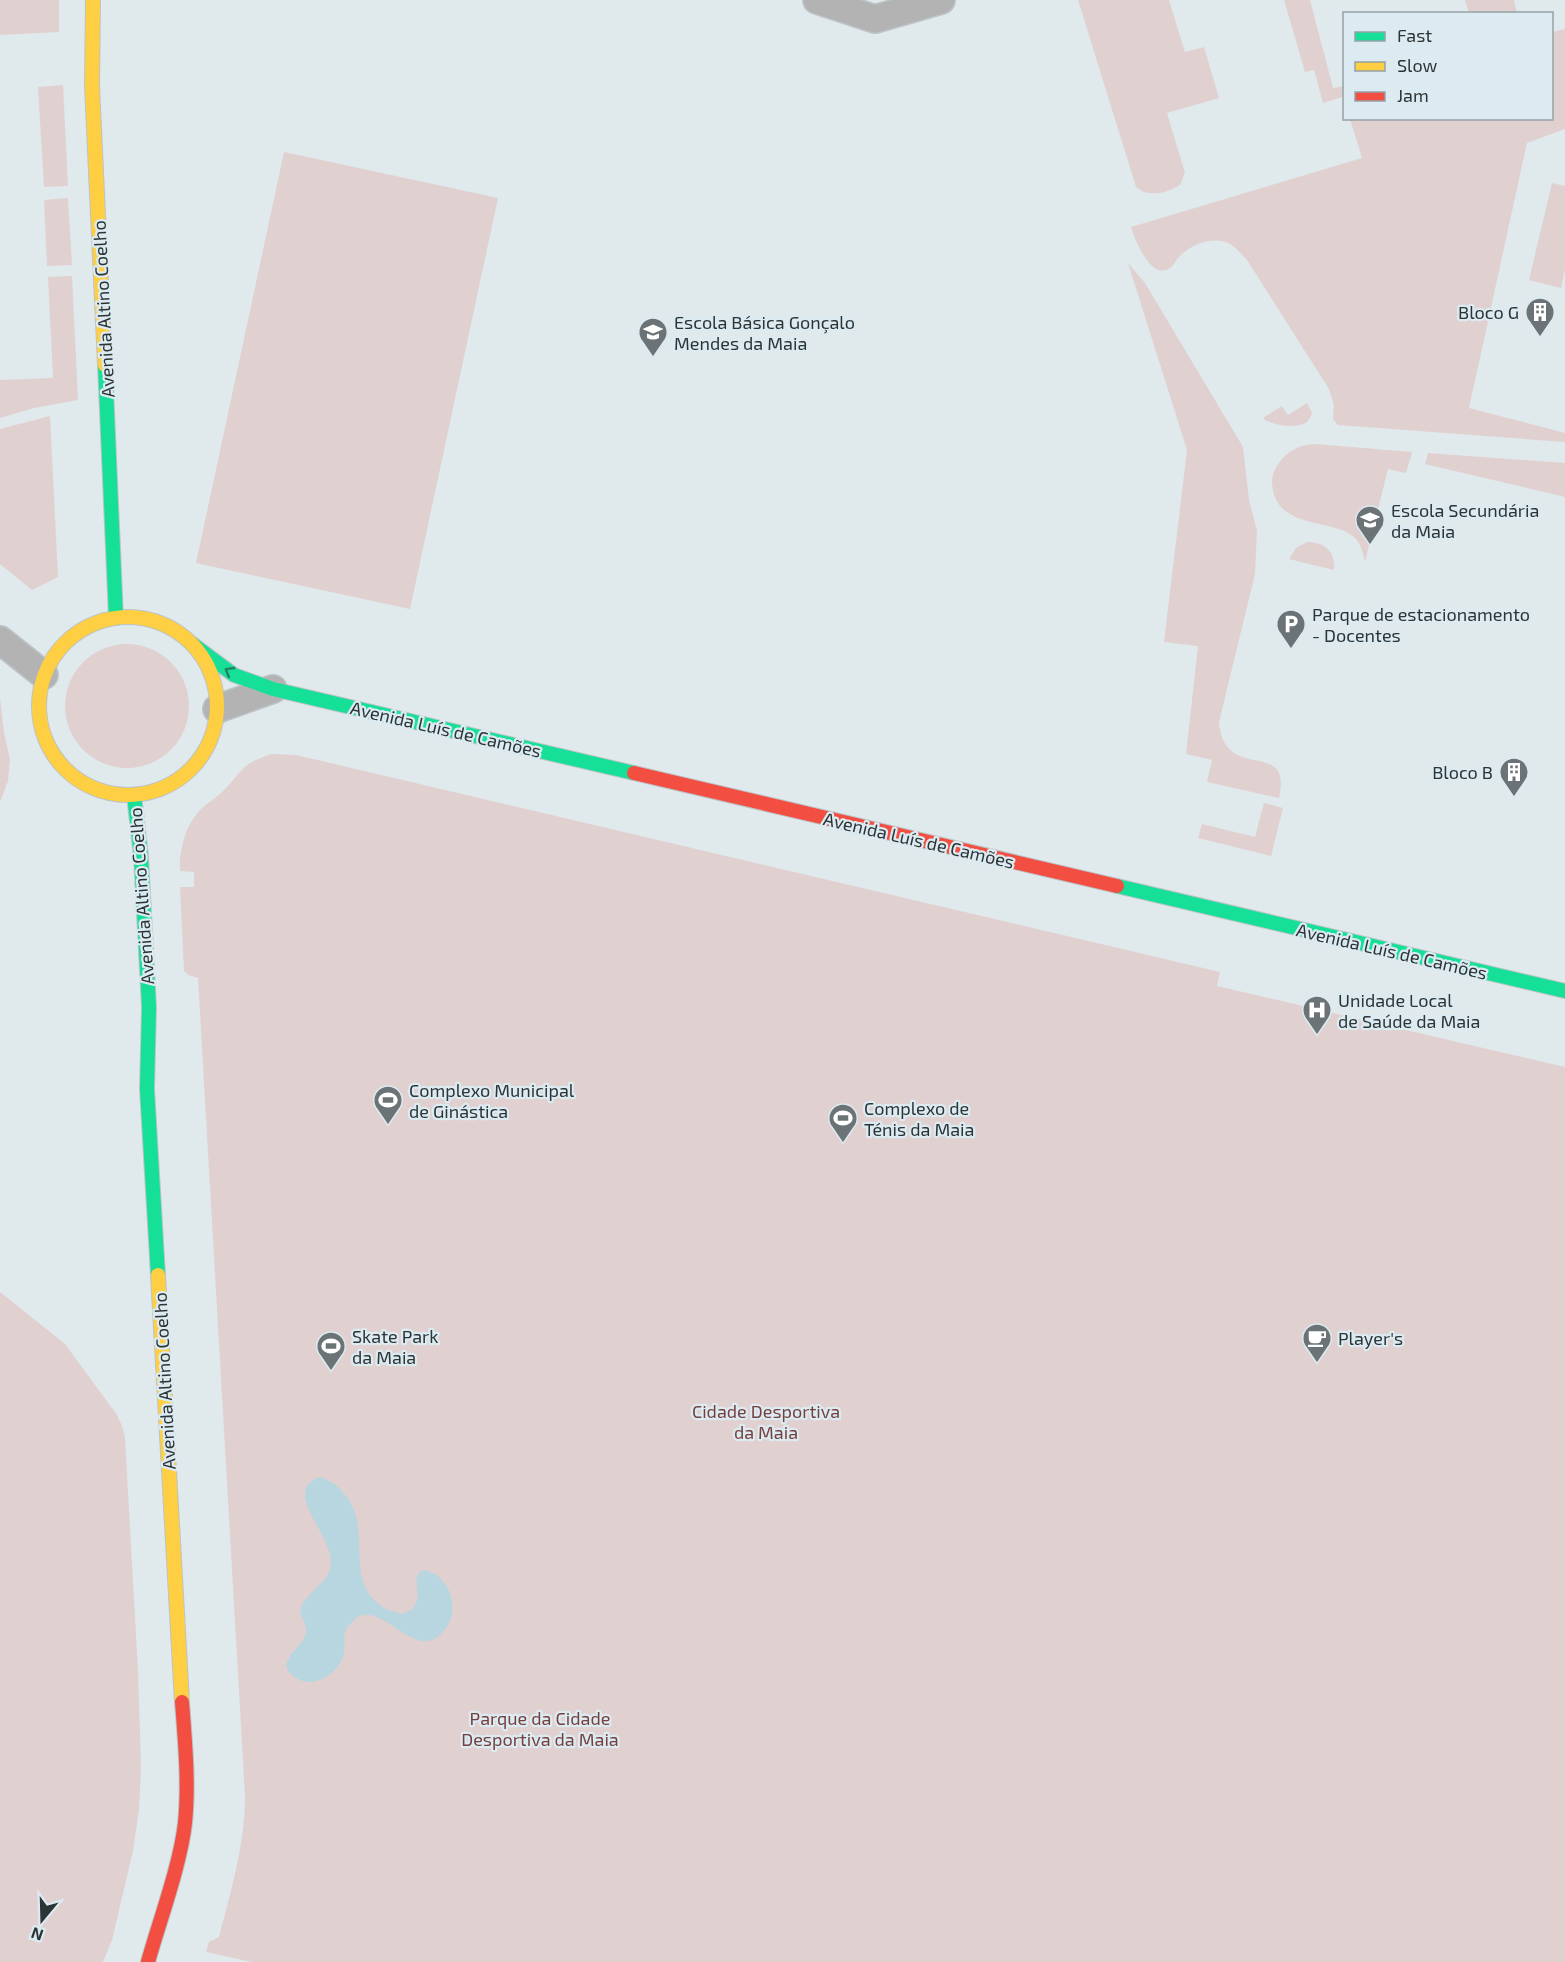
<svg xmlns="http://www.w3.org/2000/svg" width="1565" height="1962" viewBox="0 0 1565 1962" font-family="'Exo 2',sans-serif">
<rect width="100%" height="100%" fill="#e0e9ec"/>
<!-- green -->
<path fill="#e1d0d0" d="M0,0H59V32L0,35Z
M1078,0H1169L1185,52L1204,47L1219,98L1167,113L1185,173L1180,185C1167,193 1149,198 1136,187Z
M1284,0H1310L1333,88L1344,86V100L1343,97L1323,103L1314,70L1305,72Z
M1465,0H1514L1517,13H1469Z
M1565,29V129L1527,143L1469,408L1565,433V442L1338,425L1333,419L1334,405L1329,389L1247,260C1242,255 1236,247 1230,244C1214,236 1195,243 1182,254C1177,258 1175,264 1170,268C1151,281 1135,240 1131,227L1362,158L1350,119L1552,118V32Z
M63,85L68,186L44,187L38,87Z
M284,152L498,198L410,609L196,563Z
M1552,183L1565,186V269L1561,288L1529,280Z
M68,198L72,265L47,266L44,200Z
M1128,263L1145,283L1243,447L1249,500L1257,531L1255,574L1219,722C1224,785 1293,736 1279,798L1207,782L1212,760L1186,754L1198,646L1164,642L1187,450Z
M72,276L78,400L34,408L0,418V380L53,378L48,277Z
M1307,403L1312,413C1310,418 1309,422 1303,424C1293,428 1270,425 1263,418L1282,406L1288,415Z
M50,416L58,577L32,590L0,564V429Z
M1315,444L1412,452L1406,473L1388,469L1365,562C1363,553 1361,543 1354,537C1334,519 1280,529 1273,490C1270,478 1274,468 1282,459C1291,449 1301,445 1315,444Z
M1428,453L1565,463V497L1425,464Z
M1307,542C1325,542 1336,552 1334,570L1289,559L1296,548Z
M65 706a62 62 0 1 1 124 0a62 62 0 1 1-124 0Z
M0,698L4,733L10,760L8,781L0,802Z
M272,754L296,755L1220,972L1217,986L1565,1067V1962H252L206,1952L209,1942L219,1937C231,1891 245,1844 245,1796L198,978L188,975L184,971L180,887H194V872L180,871C179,848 186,823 203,807C209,802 216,798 221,793C244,771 238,765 272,754Z
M1264,803L1283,808L1271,856L1198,838L1202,824L1255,837Z
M0,1292L65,1344L117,1415L122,1426L125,1438L138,1670L141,1768L139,1810L133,1851L112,1940L103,1962H0Z"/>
<!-- water -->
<path fill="#b7d6e0" d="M320,1477C341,1483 356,1505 358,1526C362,1557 353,1588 384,1608C389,1611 397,1612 402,1614L413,1609C414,1606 416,1603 417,1600C420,1587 411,1580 422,1570C447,1572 460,1604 448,1625C424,1664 398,1621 370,1615C363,1614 359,1615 354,1620C338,1634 348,1640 343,1657C337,1675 313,1689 296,1678C271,1663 303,1648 306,1633C308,1624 298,1616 301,1607C306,1594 323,1585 329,1572C343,1541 276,1493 320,1477Z"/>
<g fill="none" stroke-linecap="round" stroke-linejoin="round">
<!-- street casing -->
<g stroke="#bdc4c7" stroke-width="30">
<path id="street" d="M817,0L875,19
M875,19L941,0
M0,640L44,675
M217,709L273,689"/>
</g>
<!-- fast casing -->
<g stroke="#bdc4c7" stroke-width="16">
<path id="fast" d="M105,365L116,618
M191,643L234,675L273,689L634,773
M134,795L141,857L149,1007L147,1089L158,1275
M1117,886L1565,991"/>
</g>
<!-- slow casing -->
<g stroke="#bdc4c7" stroke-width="16">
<path id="slow" d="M93,0L92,86L105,365
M39 706a89 89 0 1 1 178 0a89 89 0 1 1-178 0Z
M158,1275L182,1702"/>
</g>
<!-- jam casing -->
<g stroke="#bdc4c7" stroke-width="16">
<path id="jam" d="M634,773L1117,886
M148,1962C160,1919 180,1866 185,1823C189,1783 185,1741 182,1702"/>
</g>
<!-- street -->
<use href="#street" stroke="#b3b3b3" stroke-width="27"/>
<!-- fast -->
<use href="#fast" stroke="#16e098" stroke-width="14"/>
<!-- slow -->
<use href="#slow" stroke="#ffcf43" stroke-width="14"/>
<!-- jam -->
<use href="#jam" stroke="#f24e42" stroke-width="14"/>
</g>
<!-- one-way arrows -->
<defs><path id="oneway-chevron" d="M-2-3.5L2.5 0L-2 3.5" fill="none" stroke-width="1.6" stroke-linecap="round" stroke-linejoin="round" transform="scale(1.5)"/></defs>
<use stroke="#238162" href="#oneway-chevron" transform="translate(229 671) rotate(-149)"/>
<!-- icons -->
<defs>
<g id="building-pin" transform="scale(1.5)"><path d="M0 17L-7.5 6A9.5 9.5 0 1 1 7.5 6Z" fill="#6c7376" stroke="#dbebf1"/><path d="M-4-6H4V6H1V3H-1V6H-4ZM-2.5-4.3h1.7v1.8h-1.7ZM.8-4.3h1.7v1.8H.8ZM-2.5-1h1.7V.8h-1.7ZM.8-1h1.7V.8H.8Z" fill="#fff"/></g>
<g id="school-pin" transform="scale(1.5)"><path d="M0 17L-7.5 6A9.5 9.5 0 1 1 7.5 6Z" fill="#6c7376" stroke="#dbebf1"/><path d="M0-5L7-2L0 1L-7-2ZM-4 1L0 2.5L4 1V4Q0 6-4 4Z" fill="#fff"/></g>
<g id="parking-pin" transform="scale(1.5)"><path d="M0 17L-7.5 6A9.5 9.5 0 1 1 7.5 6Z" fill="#6c7376" stroke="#dbebf1"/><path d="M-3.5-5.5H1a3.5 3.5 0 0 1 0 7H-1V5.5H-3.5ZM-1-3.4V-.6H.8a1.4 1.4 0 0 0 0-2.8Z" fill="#fff"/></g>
<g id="hospital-pin" transform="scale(1.5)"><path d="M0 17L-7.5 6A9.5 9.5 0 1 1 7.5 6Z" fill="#6c7376" stroke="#dbebf1"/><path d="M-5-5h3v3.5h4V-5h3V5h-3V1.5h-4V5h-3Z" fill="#fff"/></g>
<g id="stadium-pin" transform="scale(1.5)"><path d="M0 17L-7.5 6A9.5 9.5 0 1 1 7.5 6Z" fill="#6c7376" stroke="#dbebf1"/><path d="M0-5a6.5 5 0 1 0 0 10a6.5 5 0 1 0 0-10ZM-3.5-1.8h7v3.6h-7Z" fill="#fff"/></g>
<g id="cafe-pin" transform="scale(1.5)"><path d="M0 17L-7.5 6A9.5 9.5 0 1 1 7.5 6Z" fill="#6c7376" stroke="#dbebf1"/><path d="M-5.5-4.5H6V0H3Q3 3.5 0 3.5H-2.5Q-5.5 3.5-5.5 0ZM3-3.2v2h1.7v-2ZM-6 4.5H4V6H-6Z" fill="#fff"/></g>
</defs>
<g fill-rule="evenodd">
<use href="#building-pin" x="1540" y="312"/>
<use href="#school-pin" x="653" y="332"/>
<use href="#school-pin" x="1370" y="520"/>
<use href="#parking-pin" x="1291" y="624"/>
<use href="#building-pin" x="1514" y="772"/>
<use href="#hospital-pin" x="1317" y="1010"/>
<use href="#stadium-pin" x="388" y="1100"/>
<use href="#stadium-pin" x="843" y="1118"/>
<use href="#cafe-pin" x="1317" y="1338"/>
<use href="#stadium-pin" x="331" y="1346"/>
</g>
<g text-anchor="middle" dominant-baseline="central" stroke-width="4.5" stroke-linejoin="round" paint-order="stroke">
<!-- street labels -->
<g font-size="18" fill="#2d3436" stroke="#dbebf1">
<text transform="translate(103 309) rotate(-93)">Avenida Altino Coelho</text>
<text transform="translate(446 729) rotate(13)">Avenida Luís de Camões</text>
<text transform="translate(919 840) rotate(13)">Avenida Luís de Camões</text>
<text transform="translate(141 896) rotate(-94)">Avenida Altino Coelho</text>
<text transform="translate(1392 951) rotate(13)">Avenida Luís de Camões</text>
<text transform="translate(164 1381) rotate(-93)">Avenida Altino Coelho</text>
</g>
<!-- poi labels -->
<g font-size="18" fill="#2d3436" stroke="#dbebf1" text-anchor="start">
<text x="1519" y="312" text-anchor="end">Bloco G</text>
<text x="674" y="322">Escola Básica Gonçalo<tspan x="674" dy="21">Mendes da Maia</tspan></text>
<text x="1391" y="510">Escola Secundária<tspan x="1391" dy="21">da Maia</tspan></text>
<text x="1312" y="614">Parque de estacionamento<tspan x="1312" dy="21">- Docentes</tspan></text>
<text x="1493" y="772" text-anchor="end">Bloco B</text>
<text x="1338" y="1000">Unidade Local<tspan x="1338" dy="21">de Saúde da Maia</tspan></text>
<text x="409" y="1090">Complexo Municipal<tspan x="409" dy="21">de Ginástica</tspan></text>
<text x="864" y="1108">Complexo de<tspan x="864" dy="21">Ténis da Maia</tspan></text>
<text x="352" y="1336">Skate Park<tspan x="352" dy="21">da Maia</tspan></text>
<text x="1338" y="1338">Player's</text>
</g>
<!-- park labels -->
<g font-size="18" fill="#763f3d" stroke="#dbebf1">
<text x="766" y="1411">Cidade Desportiva<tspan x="766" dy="21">da Maia</tspan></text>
<text x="540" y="1718">Parque da Cidade<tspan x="540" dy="21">Desportiva da Maia</tspan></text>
</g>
</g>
<!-- legend -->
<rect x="1343" y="12" width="210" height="108" fill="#dbebf1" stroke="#95a2a6" stroke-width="1.5"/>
<rect x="1355" y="32" width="30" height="9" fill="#16e098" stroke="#95a2a6" stroke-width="1.5"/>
<text x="1397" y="42" font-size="18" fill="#2d3436">Fast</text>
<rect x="1355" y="62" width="30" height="9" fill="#ffcf43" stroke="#95a2a6" stroke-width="1.5"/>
<text x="1397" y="72" font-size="18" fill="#2d3436">Slow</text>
<rect x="1355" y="92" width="30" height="9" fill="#f24e42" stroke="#95a2a6" stroke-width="1.5"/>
<text x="1397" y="102" font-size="18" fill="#2d3436">Jam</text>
<!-- north arrow -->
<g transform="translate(42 1920) rotate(199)" stroke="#dbebf1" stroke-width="4.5" paint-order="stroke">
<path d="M0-4.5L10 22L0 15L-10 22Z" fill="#2d3436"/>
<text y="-9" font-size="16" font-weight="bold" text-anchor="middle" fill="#2d3436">N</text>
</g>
</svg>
